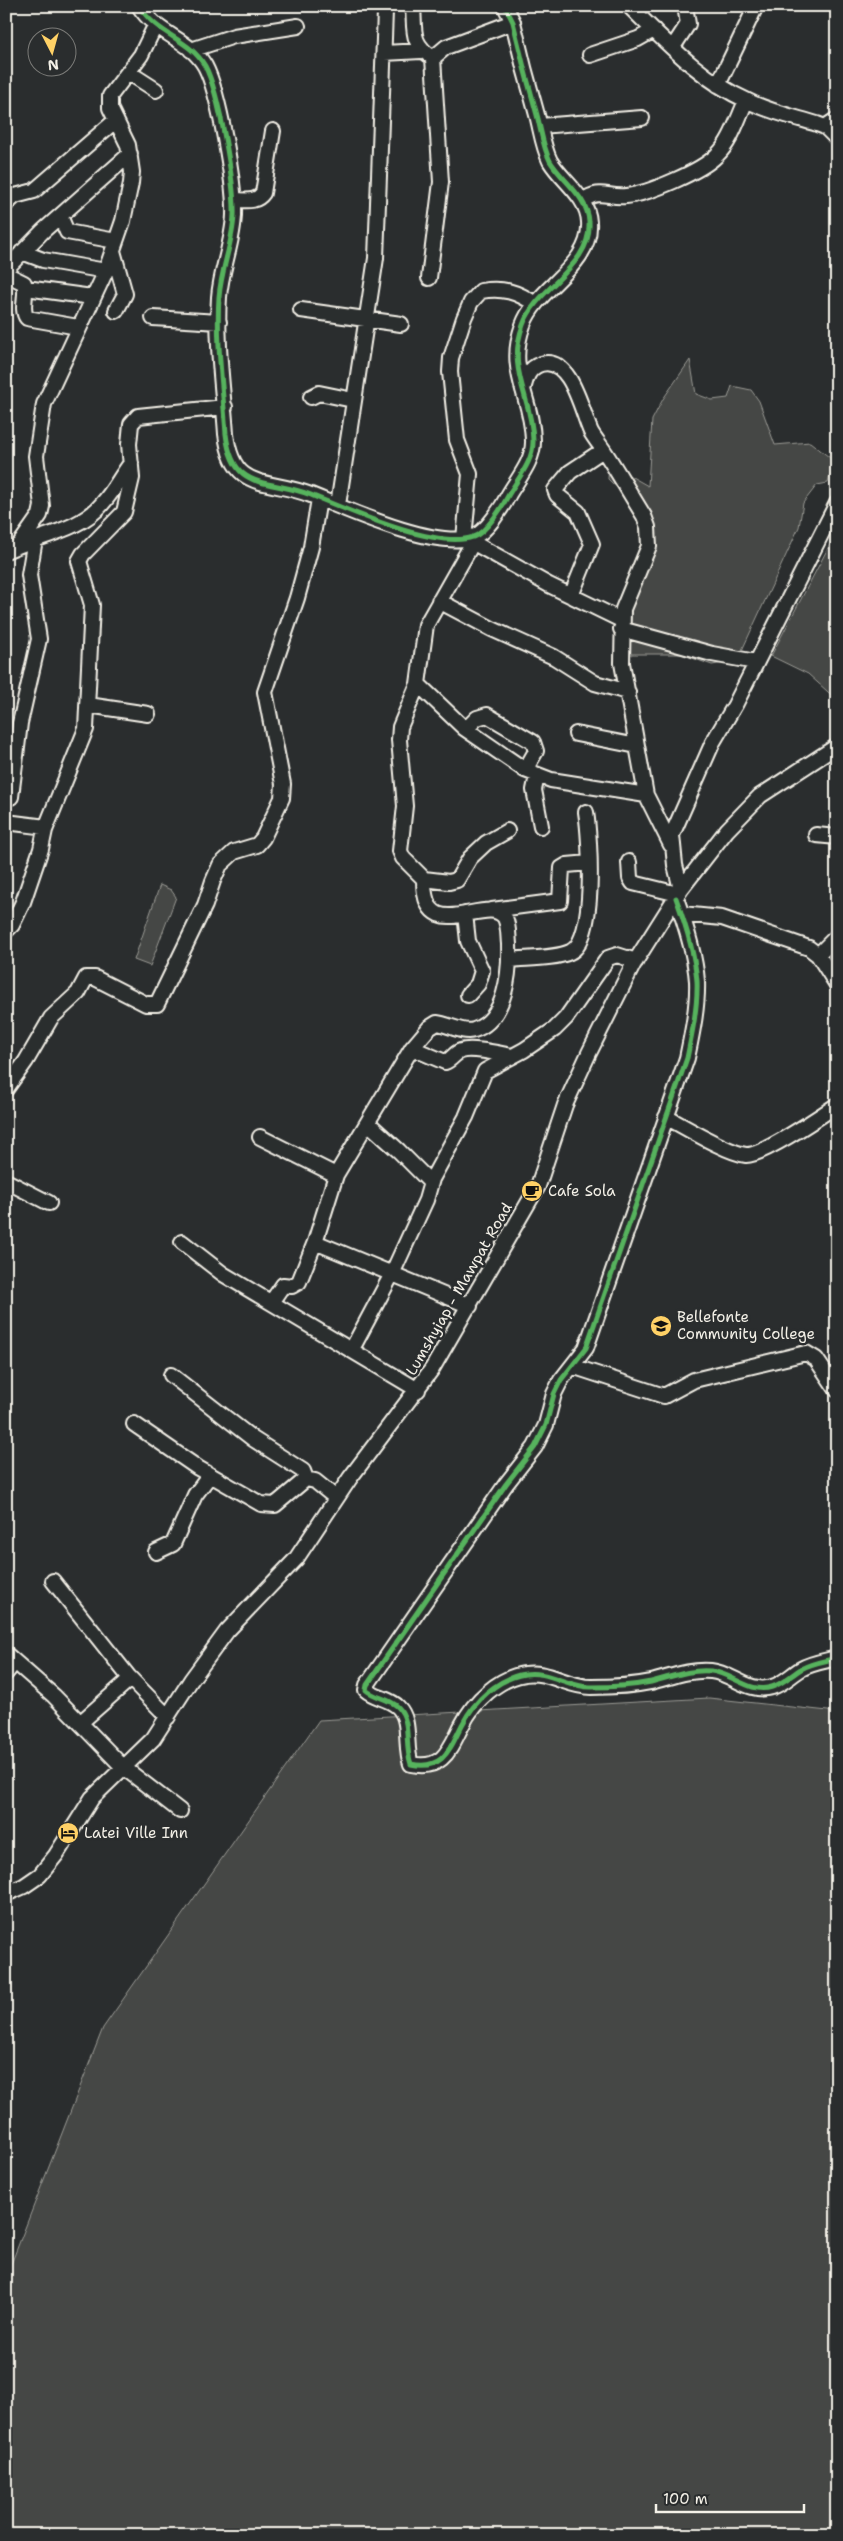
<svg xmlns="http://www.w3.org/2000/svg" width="843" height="2541" viewBox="0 0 843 2541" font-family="'Shantell Sans',sans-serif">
<rect width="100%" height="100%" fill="#2a2d2e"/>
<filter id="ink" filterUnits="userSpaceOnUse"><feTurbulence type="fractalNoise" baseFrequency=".02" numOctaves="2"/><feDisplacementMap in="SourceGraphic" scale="10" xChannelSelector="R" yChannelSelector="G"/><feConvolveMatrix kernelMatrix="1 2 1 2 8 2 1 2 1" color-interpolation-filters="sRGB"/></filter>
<g filter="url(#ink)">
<!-- green -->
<path fill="#444645" stroke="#9c9c96" d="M690,360L696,394L712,400L728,398L732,386L751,390L759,401L775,445L810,442L834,461L828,483L817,485L803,503L799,527L737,661L712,665L681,654H617L645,548L643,523L634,504L608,479L609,464L648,486L652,420L663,399Z
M837,531V700L808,674L771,656Z
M160,885L171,890L176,897L150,966L134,960Z
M709,1698L828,1711L837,1715V2535H6V2277L103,2028L319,1720Z"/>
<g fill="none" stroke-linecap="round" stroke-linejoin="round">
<!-- minor casing -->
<g stroke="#f4f1e8" stroke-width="18">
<path id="minor" d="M139,6C158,36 189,38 205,66C219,92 235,185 234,215C233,243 221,269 219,297C216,342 223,389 226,434C233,493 267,478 311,495C348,510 436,550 473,537C486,533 503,506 509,494C519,477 534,460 533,440C532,396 506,371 523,325C537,286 592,267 589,222C588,197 562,181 550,161C543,147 541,130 537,115C528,84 520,53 513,22L505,6
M413,6C415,31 410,43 433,58
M629,6C665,41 702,81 748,101C770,112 794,117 817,124L825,127L837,139
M673,47L688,24L685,6
M191,50L234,36L298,26
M384,53L421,51
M590,55L638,39L654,30
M128,72L156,90
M718,85L756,6
M540,126L642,118
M825,127L837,119
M234,200C245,200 256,203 263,193L273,131
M582,201C601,188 607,198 626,196C648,194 702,171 717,155C731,142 738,118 746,101
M6,204L15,196L34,191L116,120
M60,216L67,232L116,241
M113,251L125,294L116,311
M22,252L43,260L106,271
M6,269L43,231L130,154
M6,274L24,283C28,294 20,309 27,318L78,327
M429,278L441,182L433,58L446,47L513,22
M26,288L92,297
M301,310L401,324
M153,318L219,322
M523,390C526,378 528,368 541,364C571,355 582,413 591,432C595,439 601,446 606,454C619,474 631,495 644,516L648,527L649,546L623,609L622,663L646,795L671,845
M311,397L319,393L353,400
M338,505L376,258L385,11
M464,539L470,474L457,440L450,372L451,358L464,318L471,302L481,291C502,287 518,292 535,304
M472,542L549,585L621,620
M19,545L40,515L42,506L36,456L44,404L105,273L123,221L131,183L132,172L128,145L110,108V96L141,55L155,26
M6,551C37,536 80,531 102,504C113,492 121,476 131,463
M571,596L592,544L578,512L557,495L555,490L570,472L603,450
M439,601L492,629L554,657L595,683L628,692
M621,629L712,654L756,662
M418,684L464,728L525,770L551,780L646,795
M88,705L148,714
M466,729L477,718L487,715L533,742L536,751L525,770
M576,734L637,746
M537,776L534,790L541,826
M11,797L20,723L39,639L29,575L35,539
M6,822L46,827
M816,835L837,837
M629,862L630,878L633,883L678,894
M424,879L449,882L457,880L470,858L486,843L507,831
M681,889L675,865L672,835L713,742L735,705L837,503
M676,898C685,923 695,954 697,981C698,1006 692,1034 687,1058L586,1348L561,1380L554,1394L546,1425L535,1447L506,1484L367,1685L366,1690C375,1698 389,1698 398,1707C412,1721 404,1746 411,1764C444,1771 450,1748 462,1725C474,1701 498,1678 525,1674C547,1670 568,1687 591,1687C611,1687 632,1686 651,1682C671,1677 690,1669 711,1671C732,1673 749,1694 772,1687C783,1684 791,1675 801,1669C811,1663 825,1661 837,1658
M492,910L560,901L562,868L567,865L589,863
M465,914L468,941L482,971L478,984L468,995
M682,914L722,918L809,948L818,955L837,985
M6,931L12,925L23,902L41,849L45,830L86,729L92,605L79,561L83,554L124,512L132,478L129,444L131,424L138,416L225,407
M818,955L837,936
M509,960C526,958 555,959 570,952C597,941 590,837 586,812
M412,1048L445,1062C452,1060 454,1053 461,1051C472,1047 500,1054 512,1056
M6,1089L26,1061L51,1018L78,993L86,978H95L146,1004H157L205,905L213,881L220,865L234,852L257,845L263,838L282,798L283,784L265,692L297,598L311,547L319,499
M666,1117C685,1127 727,1153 746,1155C762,1156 822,1115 837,1105
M368,1123L399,1151L431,1183
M260,1137L336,1175
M6,1181L49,1203
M182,1242L223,1274L418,1390
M315,1242L470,1306
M272,1301L283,1285L292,1286L299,1282L315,1242L336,1175L412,1048L429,1028L437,1023C448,1024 463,1034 474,1030C506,1020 510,972 509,944C508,936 509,926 505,918C489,891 423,951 424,879L403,858L400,851L405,806L399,740L400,727L418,684L426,625L476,537
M352,1349L392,1274L426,1200L432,1179L466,1117L485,1071L524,1050L555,1029L566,1018L608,958L617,955L636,961
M572,1366L664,1396L694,1380L806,1353L816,1359L837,1390
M171,1375L253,1439L303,1471L306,1479
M134,1424L198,1468L261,1504L275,1505L306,1479L315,1481L336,1498
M156,1552L173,1544L195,1495L210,1475
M53,1581L129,1677L168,1717
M6,1654L54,1696L123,1767L180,1811
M6,1673L15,1662
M80,1723L130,1679
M6,1894L24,1886L40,1875L56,1855L92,1798L153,1739L191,1680L227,1631L296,1559L350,1478L432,1369L538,1186L565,1105L589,1053L633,965L681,889L727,830L760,796L837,746"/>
</g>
<!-- minor -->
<use href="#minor" stroke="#2a2d2e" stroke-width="14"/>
<!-- cycleway casing -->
<g stroke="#2a2d2e" stroke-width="8">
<path id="cycleway" d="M139,6C158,36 189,38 205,66C219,92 235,185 234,215C233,243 221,269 219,297C216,342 223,389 226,434C233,493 267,478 311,495C348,510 436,550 473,537C486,533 503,506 509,494C519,477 534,460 533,440C532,396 506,371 523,325C537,286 592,267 589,222C588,197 562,181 550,161C543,147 541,130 537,115C528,84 520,53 513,22L505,6
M676,898C685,923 695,954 697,981C698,1006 692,1034 687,1058L586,1348L561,1380L554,1394L546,1425L535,1447L506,1484L367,1685L366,1690C375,1698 389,1698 398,1707C412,1721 404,1746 411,1764C444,1771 450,1748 462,1725C474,1701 498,1678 525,1674C547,1670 568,1687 591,1687C611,1687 632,1686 651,1682C671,1677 690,1669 711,1671C732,1673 749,1694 772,1687C783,1684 791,1675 801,1669C811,1663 825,1661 837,1658"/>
</g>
<!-- cycleway -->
<use href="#cycleway" stroke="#56b35d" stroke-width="5"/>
</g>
</g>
<!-- icons -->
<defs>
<g id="cafe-disc" transform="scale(1.125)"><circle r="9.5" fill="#ffd166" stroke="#2a2d2e"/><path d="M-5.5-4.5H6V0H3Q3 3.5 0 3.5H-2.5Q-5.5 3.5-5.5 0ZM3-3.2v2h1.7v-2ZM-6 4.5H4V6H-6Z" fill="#111"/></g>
<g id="university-disc" transform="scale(1.125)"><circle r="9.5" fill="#ffd166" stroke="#2a2d2e"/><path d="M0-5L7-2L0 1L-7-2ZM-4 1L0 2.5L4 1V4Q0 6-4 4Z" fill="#111"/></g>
<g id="hotel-disc" transform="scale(1.125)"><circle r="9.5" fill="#ffd166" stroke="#2a2d2e"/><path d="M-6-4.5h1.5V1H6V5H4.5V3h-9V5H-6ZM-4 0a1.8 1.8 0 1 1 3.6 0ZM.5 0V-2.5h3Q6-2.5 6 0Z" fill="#111"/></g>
</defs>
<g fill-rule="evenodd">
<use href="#cafe-disc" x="532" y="1191"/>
<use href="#university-disc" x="661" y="1326"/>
<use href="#hotel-disc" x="68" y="1833"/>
</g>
<g text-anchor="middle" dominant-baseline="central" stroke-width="5" stroke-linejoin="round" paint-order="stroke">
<!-- poi labels -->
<g font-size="15" fill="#f4f1e8" stroke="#2a2d2e" text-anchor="start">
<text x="548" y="1191">Cafe Sola</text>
<text x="677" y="1317">Bellefonte<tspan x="677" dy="17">Community College</tspan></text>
<text x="84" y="1833">Latei Ville Inn</text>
</g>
<!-- street labels -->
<g font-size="15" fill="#f4f1e8" stroke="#2a2d2e">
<text transform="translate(459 1289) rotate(-60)">Lumshyiap - Mawpat Road</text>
</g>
</g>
<!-- margin -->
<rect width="843" height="2541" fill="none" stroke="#2a2d2e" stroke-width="25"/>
<rect x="12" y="12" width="818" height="2516" fill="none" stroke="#f4f1e8" stroke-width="2" filter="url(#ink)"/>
<!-- north arrow -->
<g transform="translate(52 52) rotate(174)"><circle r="24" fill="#2a2d2e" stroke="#7b7b78"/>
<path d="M0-4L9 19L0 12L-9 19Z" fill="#ffd166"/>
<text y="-8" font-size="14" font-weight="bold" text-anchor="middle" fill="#f4f1e8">N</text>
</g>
<!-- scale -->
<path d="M656 2504v8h148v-8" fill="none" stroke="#f4f1e8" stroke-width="2.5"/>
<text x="663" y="2504" font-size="15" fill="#f4f1e8" stroke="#2a2d2e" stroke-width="4" paint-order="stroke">100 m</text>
</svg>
